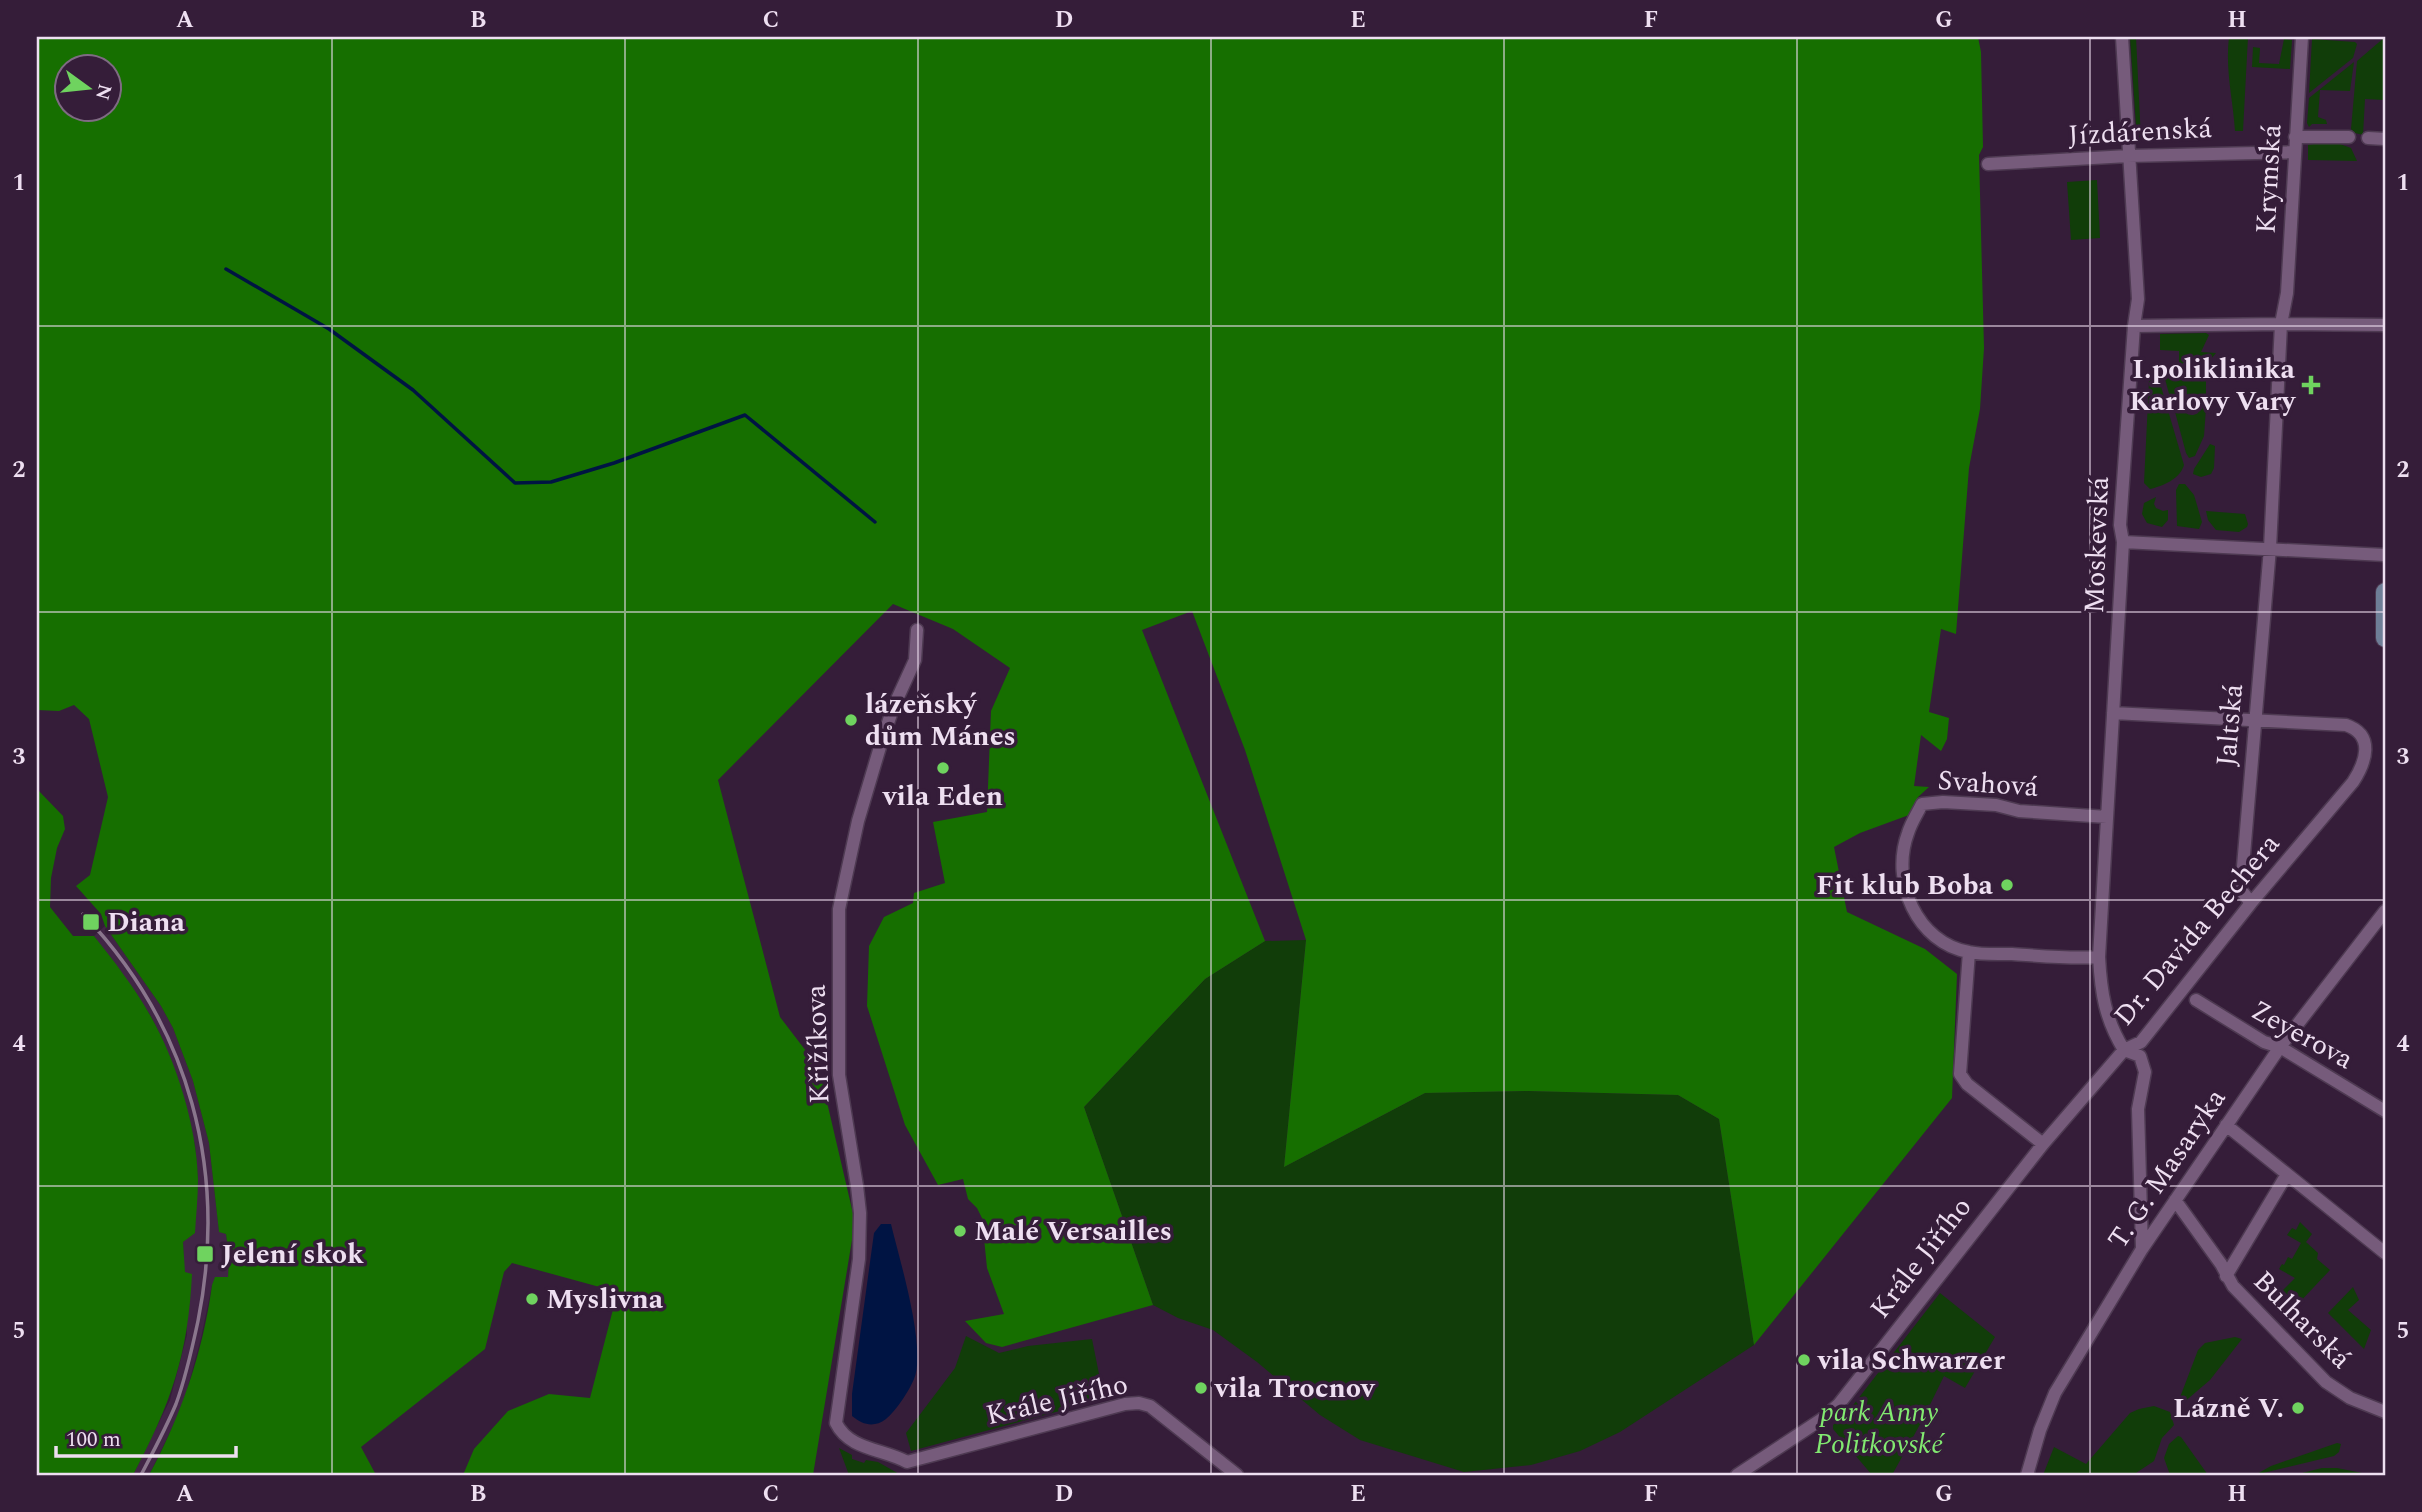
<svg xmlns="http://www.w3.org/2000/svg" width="2422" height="1512" viewBox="0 0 2422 1512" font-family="Spectral,serif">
<rect width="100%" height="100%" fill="#351d39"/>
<!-- built -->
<path fill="#412546" d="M105,926L161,1006L173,1028L193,1081L209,1143L219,1231L226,1234L229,1257L228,1277L212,1285L201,1338L183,1405L149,1475H133L170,1400L187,1335L183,1242L198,1179L195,1145L179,1085L160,1034L149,1013L94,936Z"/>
<!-- green -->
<path fill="#113d09" d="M2130,37H2136L2141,140H2137Z
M2229,37H2248L2243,131H2235C2233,99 2225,70 2229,37Z
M2385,37V100L2365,99L2363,135L2355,133L2351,129L2357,61Z
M2284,39L2292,40L2290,69L2252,67L2253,47L2260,48L2259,63L2279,64Z
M2312,39L2355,42L2357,44L2353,58L2309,93Z
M2354,62L2350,91L2320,90L2318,117L2326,120L2327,124H2312L2309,127L2307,123L2309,98Z
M2314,144H2340L2351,148L2357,161L2308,160V145Z
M2097,180L2100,238L2071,240L2067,182Z
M2206,333L2209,335L2201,352L2216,353L2205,366L2179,364V351L2160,350V334Z
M2170,371H2206V400L2203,402C2195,393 2187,389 2179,402L2171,401L2165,379Z
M2153,378L2160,383L2184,465C2180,479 2163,486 2150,489L2144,483L2149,381Z
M2202,405L2206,408L2204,436L2195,456L2189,458L2186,453L2174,408L2180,407C2185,413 2190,418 2198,413Z
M2210,444L2215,446L2214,468L2211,474L2201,477L2193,474L2194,469Z
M2179,484H2185L2194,495L2202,522L2199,529L2177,526L2176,490Z
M2156,497L2154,504L2156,508L2163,511L2168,510V520L2162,527L2147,523L2142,514L2144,503Z
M2206,511L2245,514L2248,524L2247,527L2239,532L2216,530L2208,520Z
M1306,940L1284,1167L1425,1093L1528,1091L1678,1095L1719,1119L1754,1345L1620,1432L1580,1451L1531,1465L1464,1472L1360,1440L1320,1415L1257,1362L1213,1330L1178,1318L1153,1305L1084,1107L1205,979L1265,941Z
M2300,1222L2312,1234L2306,1242L2318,1253L2317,1259L2330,1270L2297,1305L2283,1290L2295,1278L2279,1269L2282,1264L2284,1265L2288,1257L2292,1259L2301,1243L2287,1235L2292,1228L2296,1230Z
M2353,1287L2359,1300L2348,1310L2371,1330L2364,1349L2328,1313Z
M1940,1293L1995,1337L1965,1388L1944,1376L1923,1419L1892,1475H1872L1833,1429V1425L1847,1413Z
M966,1336L999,1353L1028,1346L1092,1339L1104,1399L911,1451L906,1433L955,1368Z
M2235,1337L2242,1339L2210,1380L2183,1403L2179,1400L2198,1350L2205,1343Z
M2154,1406L2170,1412L2174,1425L2162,1438L2154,1461L2133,1475H2043L2054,1447L2086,1464L2130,1413L2139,1409Z
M2178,1436L2181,1437L2208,1475H2170L2164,1458L2169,1444Z
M2337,1443L2341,1444L2339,1452L2334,1456L2255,1475L2271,1466Z
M839,1448L852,1455V1459L864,1463L866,1460L878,1462L901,1475H849Z
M2322,1468H2337L2372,1475H2294Z"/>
<!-- forest -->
<path fill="#166f00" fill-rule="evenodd" d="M37,37H1978L1981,52L1983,147L1979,155L1984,348L1980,409L1969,468L1956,634L1941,629L1929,712L1949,718L1947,739L1941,751L1921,735L1914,786L1929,787L1918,797L1909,815L1860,833L1834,847L1847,912L1925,949L1957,974L1952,1098L1754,1345L1719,1119L1678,1095L1528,1091L1425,1093L1284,1167L1306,940L1245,750L1192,611L1142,630L1265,941L1205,979L1084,1107L1153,1305L1002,1347L986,1343L965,1321L1004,1314L987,1268L982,1218L977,1208L968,1199L963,1179L938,1185L905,1125L867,1006L869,946L884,917L913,903L914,893L945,883L933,822L987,812L991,711L1010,668L953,629L893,604L718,780L780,1017L819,1068L855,1222L813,1475H463L474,1449L508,1411L549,1394L590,1398L617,1294L607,1289L512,1263L504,1272L485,1349L361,1447L376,1475H149C181,1416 203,1352 212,1285L215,1277H228L229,1257L226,1234L219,1232L209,1143L193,1081L173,1028L161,1006L105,926L101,914L76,886L90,875L108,797L89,719L74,705L59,711L37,710ZM66,66H108V108H66Z
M37,789L63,816L65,829L57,848L51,878L50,907L73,936H94C114,961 134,987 150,1015C176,1060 197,1127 198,1179C198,1197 196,1215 195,1233L183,1242L185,1272L192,1274C188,1356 171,1403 133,1475H37Z"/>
<!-- water -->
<path fill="#001443" d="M881,1224H891C899,1258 927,1348 914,1379C909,1391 896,1411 886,1419C874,1428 863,1425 852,1416V1394L874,1233Z"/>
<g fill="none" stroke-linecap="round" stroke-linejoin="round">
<!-- stream -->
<path stroke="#001443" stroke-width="3.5" d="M226,269L329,329L413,390L515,483L551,482L614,463L745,415L875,522"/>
<!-- street casing -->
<g stroke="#4e3a52" stroke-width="15">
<path id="street" d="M2122,37L2138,299L2134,326L2120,525L2123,542L2099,957C2101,993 2105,1019 2124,1050
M2295,137H2349
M2368,138L2385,139
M1988,164L2128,156L2294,152
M2134,326L2281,324L2385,325
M2123,542L2385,555
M2251,903L2241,890L2270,548L2281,324L2287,293L2302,37
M1969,952L1960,1074L1967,1084L2043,1144
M2099,957C2070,959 2041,956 2012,954C1998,954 1983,955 1969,952C1917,943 1890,881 1908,833C1911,823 1917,814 1922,804L1943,802L1996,805L2019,811L2107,817
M2196,1000L2264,1042L2280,1047L2385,1111
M2124,1050L2140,1056L2145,1072L2138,1109L2142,1248
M2226,1125L2385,1253
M2175,1200L2221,1264L2233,1286L2326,1382L2350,1398L2385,1412
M2226,1276L2287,1174
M907,1462C884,1449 849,1450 836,1423L859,1259L860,1213L857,1186L839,1075V909L858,821L880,747L893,708L915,660L917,630
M907,1462L1125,1404L1139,1403L1150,1406L1237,1475
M1737,1475L1822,1419L1839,1404L2043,1144L2124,1050L2141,1042L2251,903L2353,782C2366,762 2375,735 2346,725L2113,713
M2027,1475L2040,1430L2055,1393L2142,1249L2280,1047L2385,911"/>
</g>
<!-- secondary casing -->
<g stroke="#4e3a52" stroke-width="20">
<path id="secondary" d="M2385,592V638"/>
</g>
<!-- street -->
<use href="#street" stroke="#765b7b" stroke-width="12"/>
<!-- secondary -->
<use href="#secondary" stroke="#6e7e97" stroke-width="18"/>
<!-- rail -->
<path stroke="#8a768d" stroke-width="3.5" d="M83,914C190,1026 228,1171 198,1321C192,1349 186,1377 176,1404C166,1428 153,1452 141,1475"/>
</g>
<!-- grid -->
<path fill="none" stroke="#eedff1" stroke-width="2" stroke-opacity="0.55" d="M332,37V1475M625,37V1475M918,37V1475M1211,37V1475M1504,37V1475M1797,37V1475M2090,37V1475M37,326H2385M37,612H2385M37,900H2385M37,1186H2385"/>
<!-- markers -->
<g fill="#6fd35f" stroke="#351d39" stroke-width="2.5">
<path d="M2307.5 374.5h7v7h7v7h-7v7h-7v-7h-7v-7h7z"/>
<circle cx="851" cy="720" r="7"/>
<circle cx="943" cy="768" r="7"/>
<circle cx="2007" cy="885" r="7"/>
<rect x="82" y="913" width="18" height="18" rx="3.5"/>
<circle cx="960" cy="1231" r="7"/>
<rect x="196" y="1245" width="18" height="18" rx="3.5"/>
<circle cx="532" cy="1299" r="7"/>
<circle cx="1804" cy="1360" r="7"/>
<circle cx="1201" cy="1388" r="7"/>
<circle cx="2298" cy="1408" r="7"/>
</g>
<g text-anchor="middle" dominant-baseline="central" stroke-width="7" stroke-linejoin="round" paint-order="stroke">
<!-- street labels -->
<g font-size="28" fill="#eedff1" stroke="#351d39">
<text transform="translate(2140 132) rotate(-3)">Jízdárenská</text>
<text transform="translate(2269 179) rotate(-87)">Krymská</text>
<text transform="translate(2097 545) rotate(-88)">Moskevská</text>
<text transform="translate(2230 725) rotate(-85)">Jaltská</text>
<text transform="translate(1988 784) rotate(4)">Svahová</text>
<text transform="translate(2197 930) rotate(-50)">Dr. Davida Bechera</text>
<text transform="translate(2302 1035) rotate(29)">Zeyerova</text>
<text transform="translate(818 1044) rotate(-92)">Křižíkova</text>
<text transform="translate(2167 1169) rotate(-56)">T. G. Masaryka</text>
<text transform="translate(1921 1258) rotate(-52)">Krále Jiřího</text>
<text transform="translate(2302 1320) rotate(45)">Bulharská</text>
<text transform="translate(1057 1400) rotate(-13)">Krále Jiřího</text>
</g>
<!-- poi labels -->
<g font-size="28" font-weight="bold" fill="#eedff1" stroke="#351d39" text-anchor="start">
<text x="2295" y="369" text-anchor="end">I.poliklinika<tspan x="2295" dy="32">Karlovy Vary</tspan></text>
<text x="865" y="704">lázeňský<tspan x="865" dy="32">dům Mánes</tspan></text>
<text x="943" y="796" text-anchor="middle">vila Eden</text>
<text x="1993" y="885" text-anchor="end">Fit klub Boba</text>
<text x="107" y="922">Diana</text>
<text x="974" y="1231">Malé Versailles</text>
<text x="221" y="1254">Jelení skok</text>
<text x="546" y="1299">Myslivna</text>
<text x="1818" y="1360">vila Schwarzer</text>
<text x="1215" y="1388">vila Trocnov</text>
<text x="2284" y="1408" text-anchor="end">Lázně V.</text>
</g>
<!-- park labels -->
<g font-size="28" font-style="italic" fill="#82e971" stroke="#351d39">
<text x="1879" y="1412">park Anny<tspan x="1879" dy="32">Politkovské</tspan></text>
</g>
</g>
<!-- border -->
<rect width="2422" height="1512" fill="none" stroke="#351d39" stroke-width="77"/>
<!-- north arrow -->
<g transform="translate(88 88) rotate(105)"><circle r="33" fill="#351d39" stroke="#7f6b83" stroke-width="2"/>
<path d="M0-5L12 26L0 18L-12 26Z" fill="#6fd35f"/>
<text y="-10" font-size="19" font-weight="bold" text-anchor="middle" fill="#eedff1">N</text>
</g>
<!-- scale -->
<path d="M56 1446v10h180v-10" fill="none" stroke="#eedff1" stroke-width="3.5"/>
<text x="66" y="1446" font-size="21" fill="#eedff1" stroke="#351d39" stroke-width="5" paint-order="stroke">100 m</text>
<rect x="38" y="38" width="2346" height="1436" fill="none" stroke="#eedff1" stroke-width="2.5"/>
<g font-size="23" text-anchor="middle" font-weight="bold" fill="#eedff1">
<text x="185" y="27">A</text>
<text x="478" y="27">B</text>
<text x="771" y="27">C</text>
<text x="1064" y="27">D</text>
<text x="1358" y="27">E</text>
<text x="1651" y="27">F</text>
<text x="1944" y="27">G</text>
<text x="2237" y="27">H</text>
<text x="19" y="190">1</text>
<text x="2403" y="190">1</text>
<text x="19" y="477">2</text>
<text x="2403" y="477">2</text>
<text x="19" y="764">3</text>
<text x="2403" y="764">3</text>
<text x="19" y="1051">4</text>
<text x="2403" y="1051">4</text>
<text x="19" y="1338">5</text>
<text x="2403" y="1338">5</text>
<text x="185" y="1501">A</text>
<text x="478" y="1501">B</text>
<text x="771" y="1501">C</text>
<text x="1064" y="1501">D</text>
<text x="1358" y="1501">E</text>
<text x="1651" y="1501">F</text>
<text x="1944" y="1501">G</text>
<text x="2237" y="1501">H</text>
</g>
</svg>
